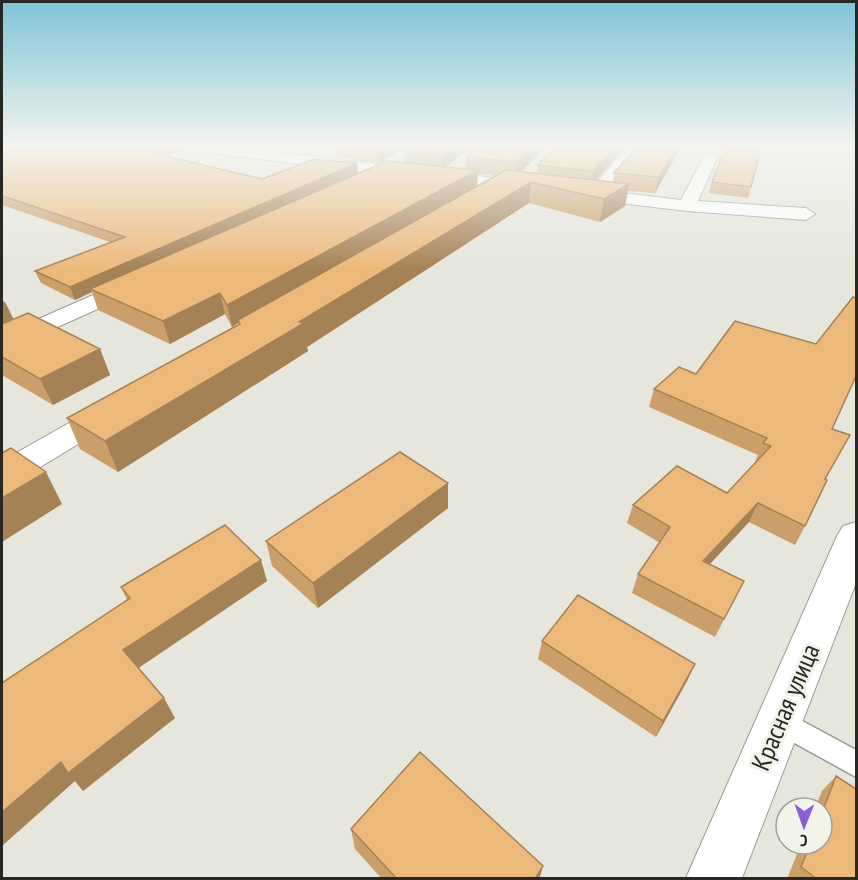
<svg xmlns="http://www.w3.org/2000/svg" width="858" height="880" viewBox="0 0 858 880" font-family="'PT Sans Narrow',sans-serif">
<rect width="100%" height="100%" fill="#e6e6dd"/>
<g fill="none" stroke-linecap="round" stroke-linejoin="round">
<!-- service casing -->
<g stroke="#9b9a92" stroke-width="3">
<path id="service" d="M784,147H828L824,149Z
M780,709L856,750V777L771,730L767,721L771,712Z"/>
</g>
<!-- minor casing -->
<g stroke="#9b9a92" stroke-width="2">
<path id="minor" d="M189,147H232L526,182L534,187L526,192L196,151Z
M628,147H643L607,191L681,200L704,156L711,152L718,156L698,201L806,208L815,214L806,220L687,211L578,198L575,194L578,190H590Z
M134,277L142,279L145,284L142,289L2,352V335Z
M110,403L121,406L125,412L121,418L14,483L2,486V461L99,406Z
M856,522V583L742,878H686L837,536L843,526Z"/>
</g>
<!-- service -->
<use href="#service" fill="#fff" fill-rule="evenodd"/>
<!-- minor -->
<use href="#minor" fill="#fff" fill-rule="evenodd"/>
</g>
<!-- wall -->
<path fill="#cb9f6a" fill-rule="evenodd" d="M21,147H188L168,156L262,179L357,163L358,173L405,163L404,151L472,147L445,167L466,169V157L479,147H546L521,172L537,174L538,165L625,147L596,180L613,182L614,173L681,147L655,193L628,191L625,206L600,222L529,203L307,347L308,351L118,472L80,449L67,418L239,324V323L232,327L225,314L170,344L98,310L92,292L75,300L41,283L35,271L110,242L2,205V152ZM478,174L496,176L477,186Z
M335,147H404L380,163L336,157Z
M712,182L751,187L748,198L709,193Z
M2,300L5,302L13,319L100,349L110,375L53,405L2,375Z
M654,389L832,429L850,435L825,480L805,526L795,545L749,522L710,564L744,581L715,637L632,593L638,574L660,543L627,523L633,505L727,493L756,462L755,461L758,455L649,407Z
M448,483V508L318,608L272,566L266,541Z
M267,581L138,668L175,718L83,791L75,781L127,600L121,587Z
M542,641L695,664L687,681L656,737L538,659Z
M836,776L856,879H787L801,844H822V808H815L822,791Z
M351,829L543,866L539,879H382L355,849Z"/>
<!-- shaded-wall -->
<path fill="#a58256" d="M165,147H188L155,162L152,153Z
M381,147H404L380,163V148Z
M453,147H472L441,170L442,155Z
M533,147H546L515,178L516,162Z
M615,147H625L590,187L593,171Z
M676,147H681L655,193L659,177Z
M357,163L358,173L90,289L92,292L75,300L70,287Z
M478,170L477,187L238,320V323L232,327L227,305Z
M531,182L529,203L307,347L308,351L118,472L105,441L299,322Z
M629,184L625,206L600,222L604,199Z
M220,293L225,314L170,344L163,321Z
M5,302L17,326L2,334V303Z
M100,349L110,375L53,405L40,379Z
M46,472L62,504L2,542V498Z
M448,483V508L318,608L313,583Z
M758,503L749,522L695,580L703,561Z
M261,560L267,581L134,671L123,650Z
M695,664L687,681L656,737L663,721Z
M164,698L175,718L83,791L75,781L2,846V812L61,762Z
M543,866L539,879H535Z"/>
<!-- building -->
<path fill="#ecb97b" stroke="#a58256" stroke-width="1.5" d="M21,147H165L152,153L262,179L314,159L357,163L70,287L35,271L125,237L2,196V152Z
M409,147H453L442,155L404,151Z
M479,147H533L516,162L466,157Z
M555,147H615L593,171L538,165Z
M637,147H676L659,177L614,173Z
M726,147H761L751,187L712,182Z
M387,161L478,170L227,305L220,293L163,321L90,289Z
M506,170L629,184L604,199L531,182L299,322L304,323L105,441L67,418L240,324L238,320Z
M853,297L856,298V376L832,429L850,435L825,479L827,480L805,526L758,503L703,561L744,581L724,619L638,574L670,527L633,505L677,466L727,493L771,446L763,443L767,438L654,389L679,367L696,374L735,321L816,344Z
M28,313L100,349L40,379L2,357V324Z
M11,448L46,472L2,498V453Z
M400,452L448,483L313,583L266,541Z
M225,525L261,560L123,650L164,698L68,773L61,762L2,812V683L130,598L121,587Z
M578,595L695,664L663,721L542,641Z
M420,752L543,866L535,879H397L351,829Z
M836,776L856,789V879H817L801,867L810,844H822V813Z"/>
<!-- sky -->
<linearGradient id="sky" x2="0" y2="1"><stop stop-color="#7ec4d6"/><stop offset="0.54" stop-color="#f4f4f0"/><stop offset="1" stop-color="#f4f4f0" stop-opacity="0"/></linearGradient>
<rect width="858" height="270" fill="url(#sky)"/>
<g text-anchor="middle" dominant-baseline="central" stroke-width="6" stroke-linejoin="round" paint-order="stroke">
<!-- near-street labels -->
<g font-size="26" fill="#272724" stroke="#f3f3ea">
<text transform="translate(785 707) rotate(-67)">Красная улица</text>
</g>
</g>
<!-- border -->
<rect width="858" height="880" fill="none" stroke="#272724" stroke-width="6"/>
<!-- north arrow -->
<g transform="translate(804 826) rotate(181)"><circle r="28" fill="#f3f3ea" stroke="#a1a19b" stroke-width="1.5"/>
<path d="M0-4.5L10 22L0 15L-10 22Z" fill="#8b5dd6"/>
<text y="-9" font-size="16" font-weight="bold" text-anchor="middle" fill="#272724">С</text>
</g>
</svg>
